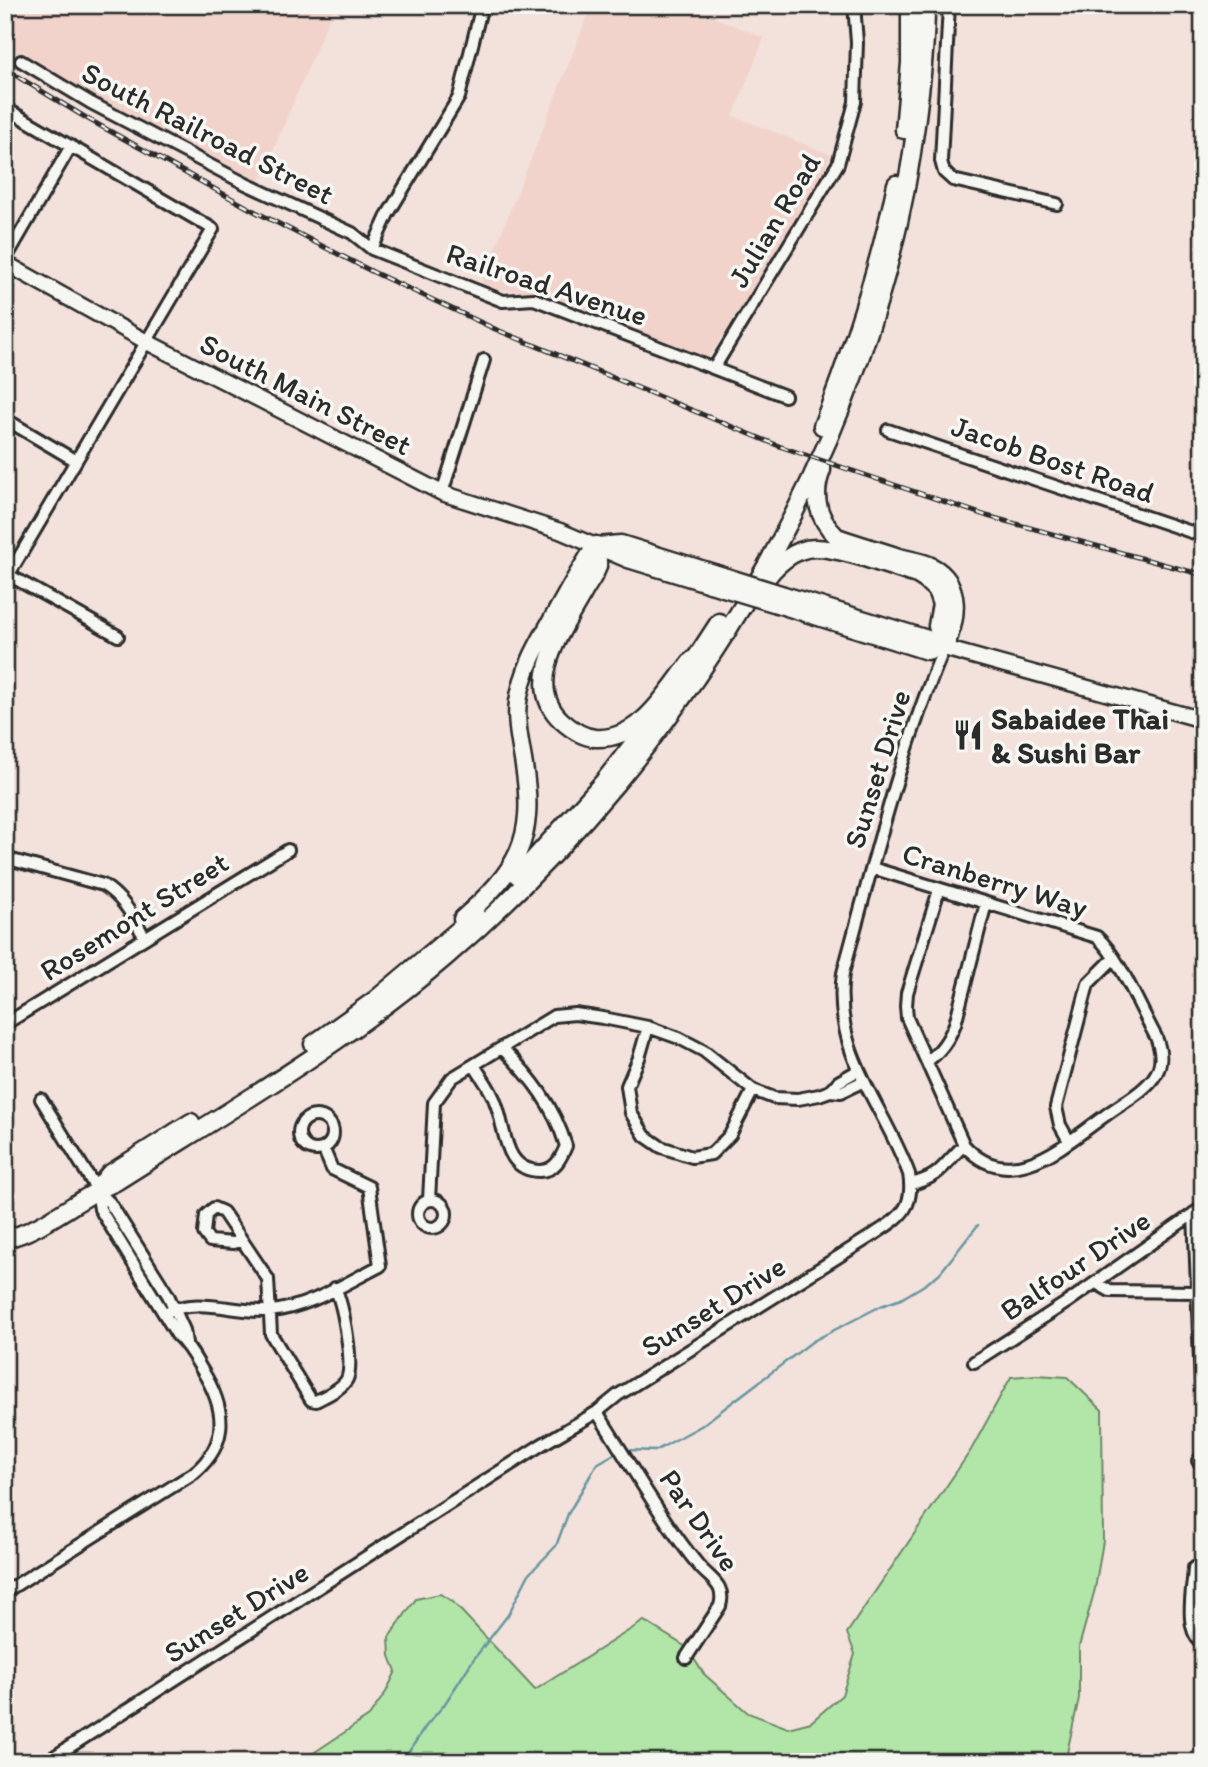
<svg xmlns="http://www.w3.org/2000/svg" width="1208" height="1767" viewBox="0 0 1208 1767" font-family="Itim,sans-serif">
<rect width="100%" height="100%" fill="#f3e1db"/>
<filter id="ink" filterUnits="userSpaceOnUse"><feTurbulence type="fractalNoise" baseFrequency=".0143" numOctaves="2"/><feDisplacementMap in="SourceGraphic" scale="14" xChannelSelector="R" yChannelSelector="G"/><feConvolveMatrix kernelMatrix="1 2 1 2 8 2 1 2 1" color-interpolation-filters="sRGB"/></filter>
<g filter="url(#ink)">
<!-- built -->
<path fill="#f1d3cb" d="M5,5H331L332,11L255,193L5,46Z
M592,5H684L764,38L733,116L831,155L809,204L707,360L531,293L480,287Z"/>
<!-- green -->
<path fill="#b1e6a8" stroke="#6e886a" stroke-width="2" d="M1036,1375L1067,1377L1102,1410L1103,1541L1095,1589L1079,1647V1698L1065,1762H300L369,1716L386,1692L396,1671L390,1656L389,1637L416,1599L440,1594L452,1601L535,1690L644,1621L686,1647L704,1674L748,1713L788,1728L811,1722L842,1695L855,1654L847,1633L971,1450L1011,1377Z"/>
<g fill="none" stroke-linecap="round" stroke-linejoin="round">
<!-- stream -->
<path stroke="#6897a1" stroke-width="2.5" d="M626,1450L655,1451L701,1426L813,1341L881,1306L901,1299L926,1284L940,1273L978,1225
M402,1762L426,1726L444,1705L473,1660L508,1615L529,1574L556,1546L568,1514L597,1464L614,1454"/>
<!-- minor casing -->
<g stroke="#2b2b2b" stroke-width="16">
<path id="minor" d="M949,5L941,161L944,172L953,180L1057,204
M21,61L91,103L246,184L352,233L372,249L503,301L534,299L785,396
M5,108L213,229L5,581
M372,249L388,214L459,97L482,5
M5,260L71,146
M714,368L838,164L855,102L857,42L854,5
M5,419L76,461
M888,430L1203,536
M442,493L484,360
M5,573L118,636
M5,858L103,885C124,898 133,917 145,938
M872,868L1097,937C1119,956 1141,1010 1156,1037C1161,1050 1163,1062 1156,1074C1146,1091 1122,1103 1106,1115C1065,1144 1010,1197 964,1145L907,1018L906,1006L907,993L939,890
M5,1024L288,850
M648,1027L639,1058L627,1086L631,1113L645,1136L661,1147L692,1157L711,1154L730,1135L753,1090
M927,1061C941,1052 949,1039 955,1024L986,903
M474,1065C481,1077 492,1090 496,1104C506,1129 503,1171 540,1171C555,1171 561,1158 566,1146C554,1106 531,1077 503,1049
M830,1091L841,1092L864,1081
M41,1099L97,1190L110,1203L168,1295L184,1330L186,1343
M299 1133a17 17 0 1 1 34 0a17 17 0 1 1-34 0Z
M1069,1141L1060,1125L1056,1107L1088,984L1114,958
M911,1184C941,1177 943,1165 964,1145
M429,1200L434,1103L452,1078L554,1016L575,1014L603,1018L648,1027L679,1038L704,1051L753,1090L774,1098L798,1099L819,1095L830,1091L838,1082L859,1070
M418 1214a14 14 0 1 1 28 0a14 14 0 1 1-28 0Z
M1194,1213L1202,1409
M241,1241L233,1243L210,1241L204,1233L206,1215L214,1208L223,1212L268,1279L271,1334L311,1400L316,1401C325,1396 342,1389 347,1379C354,1363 343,1304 335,1288
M1096,1283L1110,1291L1197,1292
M164,1313C199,1296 233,1313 270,1311C308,1308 346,1283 380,1266L369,1187L332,1169L324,1150
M974,1362L1069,1301L1203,1207
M597,1412C629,1462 662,1521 699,1566C711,1580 726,1585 720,1606L686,1658
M1198,1461H1203
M1194,1568C1193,1591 1183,1630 1203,1644
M5,1592L194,1473C231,1442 225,1407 202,1370C195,1358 188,1345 177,1335L100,1209L97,1190
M46,1762L541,1445L597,1412L618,1395L873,1235C900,1217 915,1209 909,1174C883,1103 832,1054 843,973C873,864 900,753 944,648"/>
</g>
<!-- major casing -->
<g stroke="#2b2b2b" stroke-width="19">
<path id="major" d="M5,263L147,342L442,493L560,531L628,560L710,585
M597,545L621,543L714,572
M784,594L931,639L944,648L1203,720
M780,606L927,652L944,648"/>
</g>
<!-- highway casing -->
<g stroke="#2b2b2b" stroke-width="21">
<path id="highway" d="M904,130L910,63V5
M822,426C853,346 879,268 896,184
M822,470C812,495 817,518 837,537C857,544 878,550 899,557C909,560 922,561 931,566C964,583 957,622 944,648
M596,545C596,551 599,560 598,566C596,574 589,583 585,590C565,627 521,684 562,721C571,729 583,737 595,738C641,741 667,691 692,660
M763,584C773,567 794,548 815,548C843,548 889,567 917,575L925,580L936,590L941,604L937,626L944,648
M687,671L719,622
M518,876L604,781L660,709
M462,919C517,870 536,841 524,766C521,746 515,722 518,702C523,667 541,639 558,609C570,587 582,566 596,545
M313,1044L376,999L476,915
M98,1188L109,1174L191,1122
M5,1239C45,1230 78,1197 116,1182C228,1111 344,1044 445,958C688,749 875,445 916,125C921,85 926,46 926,5"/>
</g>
<!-- minor -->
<use href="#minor" stroke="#f6f6f2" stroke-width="10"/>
<!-- major -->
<use href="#major" stroke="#f6f6f2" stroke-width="14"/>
<!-- highway -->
<use href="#highway" stroke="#f6f6f2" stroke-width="16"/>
<!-- rail casing -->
<g stroke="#2b2b2b" stroke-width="5">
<path id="rail" d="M5,69L88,119L256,212L373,272L495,329L779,446L987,516L1203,575"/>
</g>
<!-- rail -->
<use href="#rail" stroke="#f6f6f2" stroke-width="2.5" stroke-dasharray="8" stroke-linecap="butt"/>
<!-- major-bridge casing -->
<g stroke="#2b2b2b" stroke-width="19" stroke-linecap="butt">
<path id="major-bridge" d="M714,572L784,594
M710,585L780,606"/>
</g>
<!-- major-bridge -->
<use href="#major-bridge" stroke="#f6f6f2" stroke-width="14"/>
</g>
</g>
<!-- icons -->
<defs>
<g id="restaurant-bare" transform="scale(2.415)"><path d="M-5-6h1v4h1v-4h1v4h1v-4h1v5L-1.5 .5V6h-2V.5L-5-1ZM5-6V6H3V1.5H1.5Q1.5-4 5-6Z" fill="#2b2b2b" stroke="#f6f6f2" stroke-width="2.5" paint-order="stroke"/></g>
</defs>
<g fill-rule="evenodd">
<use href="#restaurant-bare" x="968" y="735"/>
</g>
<g text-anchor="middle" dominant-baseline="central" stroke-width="7" stroke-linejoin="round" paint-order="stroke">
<!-- street labels -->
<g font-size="30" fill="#2b2b2b" stroke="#f6f6f2">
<text transform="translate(208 133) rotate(27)">South Railroad Street</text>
<text transform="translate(774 220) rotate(-59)">Julian Road</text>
<text transform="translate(547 284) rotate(18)">Railroad Avenue</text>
<text transform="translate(306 394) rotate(27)">South Main Street</text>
<text transform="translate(1053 459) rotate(19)">Jacob Bost Road</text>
<text transform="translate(877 769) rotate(-73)">Sunset Drive</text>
<text transform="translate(995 880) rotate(17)">Cranberry Way</text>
<text transform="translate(134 916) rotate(-32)">Rosemont Street</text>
<text transform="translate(1075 1265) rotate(-34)">Balfour Drive</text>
<text transform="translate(713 1306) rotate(-32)">Sunset Drive</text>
<text transform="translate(700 1520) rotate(55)">Par Drive</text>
<text transform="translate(236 1612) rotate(-32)">Sunset Drive</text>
</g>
<!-- poi labels -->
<g font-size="30" font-weight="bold" fill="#2b2b2b" stroke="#f6f6f2" text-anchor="start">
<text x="991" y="718">Sabaidee Thai<tspan x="991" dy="34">&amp; Sushi Bar</tspan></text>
</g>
</g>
<!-- margin -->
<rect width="1208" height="1767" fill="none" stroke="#f6f6f2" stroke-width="28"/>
<rect x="14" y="14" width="1180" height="1739" fill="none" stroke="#2b2b2b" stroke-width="2.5" filter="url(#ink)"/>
</svg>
